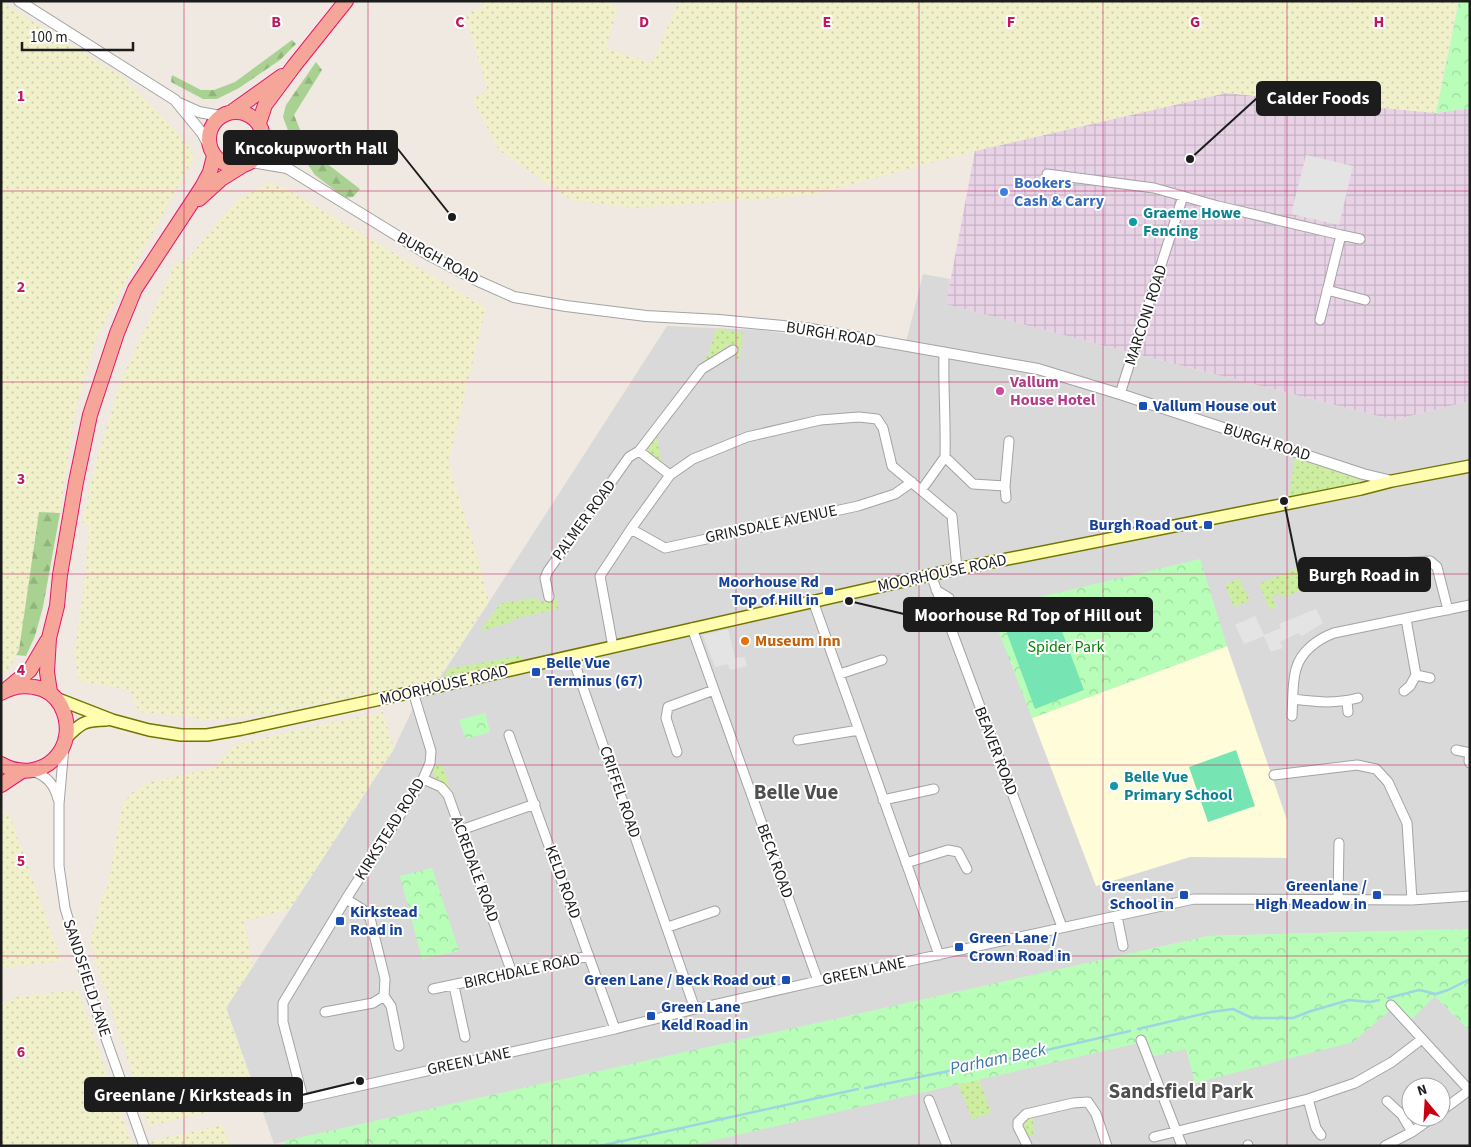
<svg xmlns="http://www.w3.org/2000/svg" width="1471" height="1147" viewBox="0 0 1471 1147" font-family="'Source Sans 3',sans-serif">
<defs>
<pattern id="industrial-grid" width="8" height="8" patternUnits="userSpaceOnUse" patternTransform="scale(1.25)"><rect width="8" height="8" fill="#e8d2e6"/><path d="M0 4h8M4 0v8" fill="none" stroke="#c6b4c5"/></pattern>
<pattern id="farmland-dots" width="8" height="8" patternUnits="userSpaceOnUse" patternTransform="scale(1.25)"><rect width="8" height="8" fill="#f0f0ca"/><path d="M2 2h.1M6 6h.1" fill="none" stroke="#cdcdad" stroke-width="1.8" stroke-linecap="round"/></pattern>
<pattern id="grass-dots" width="8" height="8" patternUnits="userSpaceOnUse" patternTransform="scale(1.25)"><rect width="8" height="8" fill="#cdeea1"/><path d="M2 2h.1M6 6h.1" fill="none" stroke="#afcc8a" stroke-width="1.8" stroke-linecap="round"/></pattern>
<pattern id="forest-firs" width="22" height="20" patternUnits="userSpaceOnUse" patternTransform="scale(1.25)"><rect width="22" height="20" fill="#a9d292"/><path d="M5 1l3.5 6h-7zM16 11l3.5 6h-7z" fill="#91b47d"/></pattern>
<pattern id="park-crowns" width="20" height="18" patternUnits="userSpaceOnUse" patternTransform="scale(1.25)"><rect width="20" height="18" fill="#b8feb9"/><path d="M2 6a3 3 0 1 1 6 0M12 15a3 3 0 1 1 6 0" fill="none" stroke="#9ed99e"/></pattern>
</defs>
<rect width="100%" height="100%" fill="#efe9e1"/>
<!-- residential -->
<path fill="#dad9d9" fill-rule="evenodd" d="M923,274L950,279L947,304L1113,348L1394,420L1470,401V929L1209,936L274,1144L226,1008L394,749L424,684L438,681L667,326L760,330L904,350Z
M1435,996L1470,1031V1146H683L1143,1042L1154,1056L1186,1048L1196,1083L1396,1005ZM1411,1087H1441V1117H1411Z"/>
<!-- industrial -->
<path fill="url(#industrial-grid)" d="M1226,93L1436,113L1470,108V401L1394,420L1113,348L946,304L975,151Z"/>
<!-- education -->
<path fill="#fffcd9" d="M1227,646L1287,820V858L1190,857L1096,886L1032,718Z"/>
<!-- farmland -->
<path fill="url(#farmland-dots)" d="M482,1H610L617,10L606,48L652,63L679,1H1335L1347,5L1349,1H1458L1436,113L1226,93L975,151L811,195L633,208L571,200L499,150L472,98L488,91L465,14L483,7Z
M1,2L122,77L189,145L194,158L123,287L96,339L75,411L60,513L39,512L19,650L9,669L1,673Z
M269,183L285,188L486,308L448,463L472,538L489,601L437,681L261,715L197,721V717L139,712L130,690L79,681L74,655L86,572L89,526L82,522L97,459L120,383L175,264L188,258L237,200Z
M383,712L394,748L290,909L244,921L253,966L226,1008L259,1101L149,1126L90,943L102,895L107,889L122,806L131,793L150,782L213,768L235,745L291,731Z
M8,811L62,961L1,968V820Z
M78,990L132,1146H1V1005L19,996Z
M222,1125L230,1146H152L150,1141Z"/>
<!-- grass -->
<path fill="url(#grass-dots)" d="M716,329L743,333L739,362L735,355L738,352L731,343L722,349L723,352L705,364L703,362L709,354Z
M657,436L661,462C655,459 648,456 648,448Z
M1295,458L1356,478L1359,480V483L1289,497Z
M1297,568L1305,588L1283,598L1280,593L1272,596L1276,607L1270,610L1259,584Z
M1240,578L1242,581L1240,582L1250,600L1234,607L1225,585Z
M537,598L538,602L557,598L558,609L513,619L512,622L480,631L501,603Z
M522,655V658L514,665L443,680L448,669Z
M434,766H443L449,785L446,787C437,779 433,780 434,766Z
M979,1079L991,1113L972,1119L958,1084Z
M1033,1117V1136C1025,1135 1022,1129 1023,1122L1027,1118Z"/>
<!-- forest -->
<path fill="url(#forest-firs)" d="M292,40L296,44L280,60L239,88L217,99H203L171,82L172,75L201,90H214L235,82Z
M316,62L322,70L294,115L308,149L360,189L353,197L345,198L315,175L292,141L283,117L286,105Z
M39,512L60,513L43,607L35,636L26,656L16,655L19,650Z"/>
<!-- park -->
<path fill="url(#park-crowns)" d="M1459,1H1470V108L1436,113Z
M1200,559L1227,646L1032,718L990,609Z
M485,713L490,732L466,739L459,720Z
M432,868L459,951L422,959L400,876Z
M1470,929V1031L1435,996L1412,1019L1396,1005L1353,1042L1195,1083L1186,1049L1154,1056L1143,1042L689,1146H285L284,1141L1209,936Z"/>
<!-- pitch -->
<path fill="#77e5b3" d="M1054,610L1084,690L1035,709L1005,628Z
M1236,750L1255,806L1208,822L1189,767Z"/>
<!-- parking -->
<path fill="#e4e4e4" d="M1306,155L1353,166L1339,225L1291,214Z
M1316,609L1323,623L1302,636L1298,633L1280,642L1283,648L1271,652L1264,636L1244,644L1235,625L1255,616L1264,635L1281,628L1279,624Z
M728,629L735,658L745,657L747,666L730,670L728,664L715,667L703,635Z"/>
<g fill="none" stroke-linecap="round" stroke-linejoin="round">
<!-- stream -->
<path stroke="#9dd6e1" stroke-width="2.5" d="M1388,998L1419,990L1436,994L1448,990L1470,979
M1138,1029L1211,1012L1233,1009L1252,1018H1293L1311,1011L1349,1000L1370,1002L1379,1000
M865,1088L998,1061L1130,1031
M600,1146L858,1089"/>
<!-- minor casing -->
<g stroke="#a3a3a3" stroke-width="11">
<path id="minor" d="M1047,174L1154,188L1218,206L1341,235L1320,320
M1341,235L1360,239
M1327,290L1365,300
M944,352C943,387 946,422 945,457L973,484L1005,486L1009,441
M1120,394L1183,196
M639,451L702,369L733,350
M925,485L945,457
M1005,486L1006,498
M631,529L665,548L858,506L895,494L912,482
M1351,566L1430,561L1437,567L1448,610
M931,575L1062,927
M936,590L949,598L946,617
M549,597L545,578L548,571L629,457L639,451L670,475
M813,601L939,955
M692,628L818,981
M613,647L600,576L631,529L670,475L693,459L747,437L820,420L859,417L877,419L883,428L892,466L952,516L957,569
M572,656L695,1009
M840,674L882,660
M1416,675L1430,678
M1404,691L1410,686L1416,675L1406,619
M1293,699C1317,702 1334,704 1358,698
M1347,701L1348,712
M1292,716C1293,701 1292,683 1296,669C1301,651 1318,639 1334,633L1470,605
M509,735L615,1029
M798,740L859,730
M64,747L59,804V866L65,908L92,999L144,1146
M1456,750L1470,753
M677,752L666,718L668,707L714,690
M1470,752L1469,761L1470,763
M32,771C47,776 54,784 58,799
M1274,775L1357,765L1376,769L1388,782L1407,823L1412,900
M423,779L441,787L448,795L512,973
M883,800L934,789
M461,830L535,804
M906,863L948,850L958,852L967,869
M1338,899L1339,843
M1117,916L1123,946
M668,927L715,911
M454,986L465,1037
M433,989L589,956
M384,996L391,1006L399,1046
M1391,1005L1470,1091
M325,1012L373,1003L384,996L385,979L370,918L362,909L346,899
M1141,1040L1182,1146
M303,1098L283,1022V1003L346,899L423,779L430,763L431,751L413,692
M1308,1099L1316,1128L1321,1135
M929,1100L947,1146
M1387,1101L1402,1115L1412,1132
M266,1107L615,1029L695,1009L818,981L1194,899L1412,900L1470,896
M1441,1111L1470,1090
M1154,1137L1308,1099L1355,1083L1392,1062L1422,1039
M1027,1145L1018,1127V1122L1026,1114L1073,1103L1088,1102L1096,1114L1107,1146
M1248,1145V1146
M1385,1146L1412,1132L1433,1117"/>
</g>
<!-- tertiary casing -->
<g stroke="#a3a3a3" stroke-width="12">
<path id="tertiary" d="M19,1L175,100L202,133L209,146
M179,103L199,112L220,116
M264,138L276,151L287,168
M251,162L287,168L427,254L478,281L514,297L566,306L646,316L719,320L805,328L1038,369L1120,394L1363,474L1392,481"/>
</g>
<!-- secondary casing -->
<g stroke="#727600" stroke-width="14">
<path id="secondary" d="M58,699L112,720L149,730L181,735H207L242,729L413,692L957,569L1361,489L1392,481L1470,466
M67,737C81,723 85,720 106,720"/>
</g>
<!-- trunk casing -->
<g stroke="#e6156c" stroke-width="16">
<path id="trunk" d="M233,111L282,76
M209 139a27 27 0 1 1 54 0a27 27 0 1 1-54 0Z
M259,123L265,105L294,66L346,1
M199,199L221,179L242,166
M7,689L30,670L47,641
M50,692L47,672L49,638L57,606L60,575L76,482L90,415L117,333L135,289L202,187L210,172L214,156
M1,693C11,687 23,685 34,687C47,689 55,695 61,706C82,747 42,787 1,764
M1,785L22,771"/>
</g>
<!-- minor -->
<use href="#minor" stroke="#fff" stroke-width="9"/>
<!-- tertiary -->
<use href="#tertiary" stroke="#fff" stroke-width="10"/>
<!-- secondary -->
<use href="#secondary" stroke="#fffdaf" stroke-width="11"/>
<!-- trunk -->
<use href="#trunk" stroke="#f6a699" stroke-width="14"/>
</g>
<!-- grid -->
<path fill="none" stroke="#c2185b" stroke-width="1" stroke-opacity="0.55" d="M184,1V1146M368,1V1146M552,1V1146M736,1V1146M919,1V1146M1103,1V1146M1287,1V1146M1,191H1470M1,382H1470M1,574H1470M1,765H1470M1,956H1470"/>
<!-- markers -->
<circle fill="#3f7fe0" stroke="#fff" stroke-width="2" cx="1004" cy="192" r="5"/>
<g fill="#0f9aa8" stroke="#fff" stroke-width="2">
<circle cx="1133" cy="222" r="5"/>
<circle cx="1114" cy="786" r="5"/>
</g>
<circle fill="#d1479c" stroke="#fff" stroke-width="2" cx="1000" cy="391" r="5"/>
<g fill="#1a4fb4" stroke="#fff" stroke-width="2">
<rect x="1138" y="401" width="10" height="10" rx="2.5"/>
<rect x="1203" y="520" width="10" height="10" rx="2.5"/>
<rect x="824" y="586" width="10" height="10" rx="2.5"/>
<rect x="531" y="667" width="10" height="10" rx="2.5"/>
<rect x="1179" y="890" width="10" height="10" rx="2.5"/>
<rect x="1372" y="890" width="10" height="10" rx="2.5"/>
<rect x="335" y="916" width="10" height="10" rx="2.5"/>
<rect x="954" y="942" width="10" height="10" rx="2.5"/>
<rect x="781" y="975" width="10" height="10" rx="2.5"/>
<rect x="646" y="1011" width="10" height="10" rx="2.5"/>
</g>
<circle fill="#e8710a" stroke="#fff" stroke-width="2" cx="745" cy="641" r="5"/>
<g text-anchor="middle" dominant-baseline="central" stroke-width="4" stroke-linejoin="round" paint-order="stroke">
<!-- shop labels -->
<g font-size="16" font-weight="bold" fill="#366cbe" stroke="#fff" text-anchor="start">
<text x="1014" y="183">Bookers<tspan x="1014" dy="18">Cash &amp; Carry</tspan></text>
</g>
<!-- culture labels -->
<g font-size="16" font-weight="bold" fill="#0d838f" stroke="#fff" text-anchor="start">
<text x="1143" y="213">Graeme Howe<tspan x="1143" dy="18">Fencing</tspan></text>
<text x="1124" y="777">Belle Vue<tspan x="1124" dy="18">Primary School</tspan></text>
</g>
<!-- street labels -->
<g font-size="16" fill="#1c1c1c" stroke="#fff">
<text transform="translate(438 258) rotate(29)">BURGH ROAD</text>
<text transform="translate(1146 315) rotate(-72)">MARCONI ROAD</text>
<text transform="translate(831 334) rotate(9)">BURGH ROAD</text>
<text transform="translate(1267 442) rotate(18)">BURGH ROAD</text>
<text transform="translate(584 520) rotate(-54)">PALMER ROAD</text>
<text transform="translate(771 524) rotate(-12)">GRINSDALE AVENUE</text>
<text transform="translate(942 573) rotate(-12)">MOORHOUSE ROAD</text>
<text transform="translate(444 685) rotate(-13)">MOORHOUSE ROAD</text>
<text transform="translate(996 751) rotate(69)">BEAVER ROAD</text>
<text transform="translate(620 792) rotate(71)">CRIFFEL ROAD</text>
<text transform="translate(390 829) rotate(-58)">KIRKSTEAD ROAD</text>
<text transform="translate(775 861) rotate(70)">BECK ROAD</text>
<text transform="translate(475 869) rotate(70)">ACREDALE ROAD</text>
<text transform="translate(563 882) rotate(70)">KELD ROAD</text>
<text transform="translate(522 971) rotate(-12)">BIRCHDALE ROAD</text>
<text transform="translate(864 971) rotate(-12)">GREEN LANE</text>
<text transform="translate(87 978) rotate(72)">SANDSFIELD LANE</text>
<text transform="translate(469 1061) rotate(-12)">GREEN LANE</text>
</g>
<!-- hotel labels -->
<g font-size="16" font-weight="bold" fill="#b23c85" stroke="#fff" text-anchor="start">
<text x="1010" y="382">Vallum<tspan x="1010" dy="18">House Hotel</tspan></text>
</g>
<!-- transit labels -->
<g font-size="16" font-weight="bold" fill="#164399" stroke="#fff" text-anchor="start">
<text x="1153" y="406">Vallum House out</text>
<text x="1198" y="525" text-anchor="end">Burgh Road out</text>
<text x="819" y="582" text-anchor="end">Moorhouse Rd<tspan x="819" dy="18">Top of Hill in</tspan></text>
<text x="546" y="663">Belle Vue<tspan x="546" dy="18">Terminus (67)</tspan></text>
<text x="1174" y="886" text-anchor="end">Greenlane<tspan x="1174" dy="18">School in</tspan></text>
<text x="1367" y="886" text-anchor="end">Greenlane /<tspan x="1367" dy="18">High Meadow in</tspan></text>
<text x="350" y="912">Kirkstead<tspan x="350" dy="18">Road in</tspan></text>
<text x="969" y="938">Green Lane /<tspan x="969" dy="18">Crown Road in</tspan></text>
<text x="776" y="980" text-anchor="end">Green Lane / Beck Road out</text>
<text x="661" y="1007">Green Lane<tspan x="661" dy="18">Keld Road in</tspan></text>
</g>
<!-- food labels -->
<g font-size="16" font-weight="bold" fill="#c56008" stroke="#fff" text-anchor="start">
<text x="755" y="641">Museum Inn</text>
</g>
<!-- park labels -->
<g font-size="16" fill="#028203" stroke="#fff">
<text x="1066" y="647">Spider Park</text>
</g>
<!-- water labels -->
<g font-size="18" font-style="italic" fill="#3c78a3" stroke="#fff">
<text transform="translate(998 1059) rotate(-12)">Parham Beck</text>
</g>
<!-- district labels -->
<g font-size="21" font-weight="bold" fill="#4f4f4f" stroke="#fff">
<text x="796" y="792">Belle Vue</text>
<text x="1181" y="1091">Sandsfield Park</text>
</g>
</g>
<g font-size="16" text-anchor="middle" font-weight="bold" fill="#c2185b" stroke="#fff" stroke-width="4" stroke-linejoin="round" paint-order="stroke">
<text x="276" y="27">B</text>
<text x="460" y="27">C</text>
<text x="644" y="27">D</text>
<text x="827" y="27">E</text>
<text x="1011" y="27">F</text>
<text x="1195" y="27">G</text>
<text x="1379" y="27">H</text>
<text x="21" y="101">1</text>
<text x="21" y="292">2</text>
<text x="21" y="484">3</text>
<text x="21" y="675">4</text>
<text x="21" y="866">5</text>
<text x="21" y="1057">6</text>
</g>
<!-- callouts -->
<path fill="none" stroke="#1c1c1c" stroke-width="2" d="M1190 159L1257 98M452 217L397 148M1284 501L1299 574M849 601L904 614M360 1081L302 1095"/>
<g fill="#1c1c1c" stroke="#fff" stroke-width="2">
<circle cx="1190" cy="159" r="5"/>
<circle cx="452" cy="217" r="5"/>
<circle cx="1284" cy="501" r="5"/>
<circle cx="849" cy="601" r="5"/>
<circle cx="360" cy="1081" r="5"/>
</g>
<g fill="#1c1c1c" stroke="#1c1c1c" stroke-width="2">
<rect x="1257" y="82" width="123" height="33" rx="5"/>
<rect x="224" y="131" width="173" height="33" rx="5"/>
<rect x="1299" y="558" width="131" height="33" rx="5"/>
<rect x="904" y="598" width="248" height="33" rx="5"/>
<rect x="85" y="1078" width="217" height="33" rx="5"/>
</g>
<g font-size="18" text-anchor="middle" font-weight="bold" fill="#fff">
<text x="1318" y="104">Calder Foods</text>
<text x="311" y="154">Kncokupworth Hall</text>
<text x="1364" y="581">Burgh Road in</text>
<text x="1028" y="621">Moorhouse Rd Top of Hill out</text>
<text x="193" y="1101">Greenlane / Kirksteads in</text>
</g>
<!-- border -->
<rect width="1471" height="1147" fill="none" stroke="#1c1c1c" stroke-width="5"/>
<!-- north arrow -->
<g transform="translate(1426 1102) rotate(342)"><circle r="24" fill="#ffffff" stroke="#a4a4a4"/>
<path d="M0-4L9 19L0 12L-9 19Z" fill="#c8000f"/>
<text y="-8" font-size="14" font-weight="bold" text-anchor="middle" fill="#1c1c1c">N</text>
</g>
<!-- scale -->
<path d="M22 42v8h111v-8" fill="none" stroke="#1c1c1c" stroke-width="2.5"/>
<text x="30" y="42" font-size="15" fill="#1c1c1c" stroke="#ffffff" stroke-width="4" paint-order="stroke">100 m</text>
</svg>
